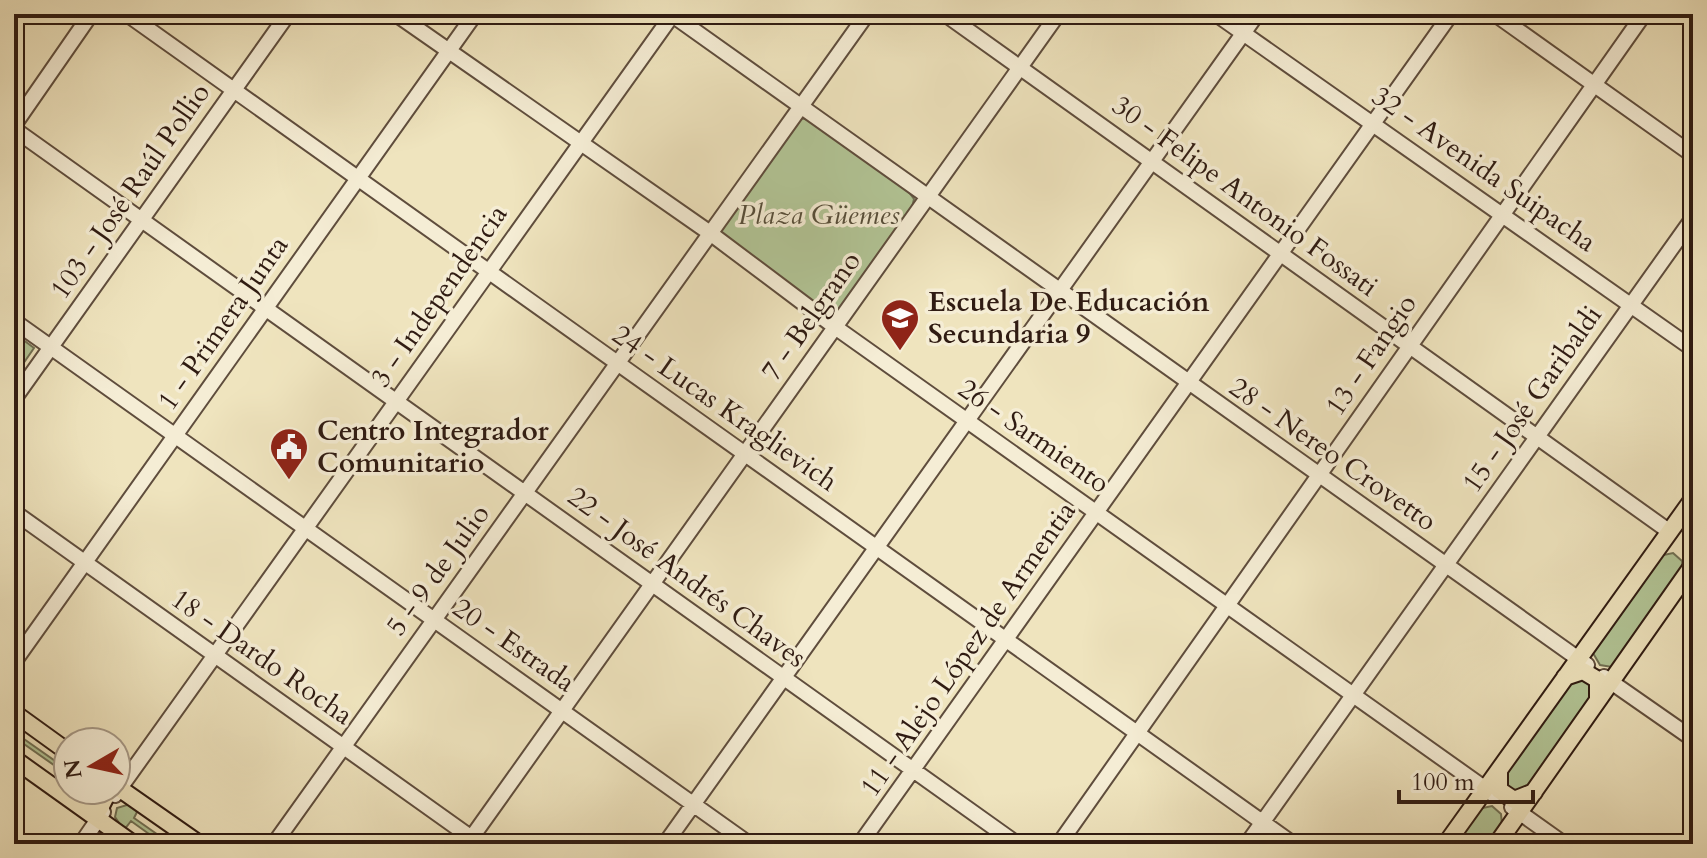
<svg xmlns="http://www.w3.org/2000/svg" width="1707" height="858" viewBox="0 0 1707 858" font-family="Cardo,serif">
<rect width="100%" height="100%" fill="#efe4be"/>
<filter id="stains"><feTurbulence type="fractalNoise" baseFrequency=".0025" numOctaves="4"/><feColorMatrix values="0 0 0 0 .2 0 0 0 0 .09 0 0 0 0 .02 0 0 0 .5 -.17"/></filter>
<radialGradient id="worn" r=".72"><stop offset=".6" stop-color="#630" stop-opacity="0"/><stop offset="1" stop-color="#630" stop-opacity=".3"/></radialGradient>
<!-- green -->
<path fill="#b2c596" stroke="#707054" stroke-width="2" d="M801,118L813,121L905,187L914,199L911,212L841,310L825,312L719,232Z
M14,333L34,348L14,377Z
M1673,553L1682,561L1683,572L1612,667L1600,665L1593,653L1594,646L1659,556Z
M1584,679L1589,682L1595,697L1530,788L1518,793C1506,788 1506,782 1506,771L1570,681Z
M14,732L68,770V775L14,737Z
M130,804L139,808L134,818L171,844H163L131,821L124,830L115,817L117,808Z
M1492,806L1501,814L1502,825L1489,844H1452L1478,809Z"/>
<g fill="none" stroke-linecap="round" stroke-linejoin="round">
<!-- minor casing -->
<g stroke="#5f4d3d" stroke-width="18">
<path id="minor" d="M127,14L1293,844
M396,14L710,233L835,327L1494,795
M671,14L1587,665
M945,14L1670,532
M1216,14L1693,349
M1495,14L1693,155
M14,125L91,14
M14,129L1017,844
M14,321L749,844
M14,399L288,14
M14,512L480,844
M14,662L475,14
M1604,677L1693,739
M115,795L673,14
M1512,807L1564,844
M81,844L103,812
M274,844L867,14
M467,844L1058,14
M665,844L1257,14
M860,844L1451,14
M1059,844L1644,14
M1247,844L1693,218
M1688,844L1693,837"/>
</g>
<!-- major casing -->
<g stroke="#2f1b12" stroke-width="20">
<path id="major" d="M1565,677L1583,671L1598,680V700
M14,713L68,752
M14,759L133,844
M1499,771V790L1514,800L1534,792
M116,786L199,844
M82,807L100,808L109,790
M1446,844L1693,499
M1497,844L1693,565"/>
</g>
<!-- minor -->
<use href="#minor" stroke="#f5edd5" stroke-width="14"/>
<!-- major -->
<use href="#major" stroke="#efe4be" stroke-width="16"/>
</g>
<!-- icons -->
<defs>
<g id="school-pin" transform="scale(2)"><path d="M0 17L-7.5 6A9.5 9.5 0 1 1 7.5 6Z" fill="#8f2418" stroke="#f5edd5"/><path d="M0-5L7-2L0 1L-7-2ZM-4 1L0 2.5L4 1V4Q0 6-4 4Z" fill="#fff"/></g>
<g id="civic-pin" transform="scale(2)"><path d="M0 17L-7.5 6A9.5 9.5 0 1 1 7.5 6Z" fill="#8f2418" stroke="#f5edd5"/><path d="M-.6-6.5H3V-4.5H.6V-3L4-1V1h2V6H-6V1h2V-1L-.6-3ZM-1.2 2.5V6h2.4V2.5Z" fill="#fff"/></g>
</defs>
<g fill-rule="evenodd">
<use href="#school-pin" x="900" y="318"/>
<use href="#civic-pin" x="289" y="447"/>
</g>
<g text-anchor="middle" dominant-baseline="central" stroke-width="7" stroke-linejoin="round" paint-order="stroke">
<!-- street labels -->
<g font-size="28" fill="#2f1b12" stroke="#f5edd5">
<text transform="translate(1484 169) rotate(35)">32 - Avenida Suipacha</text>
<text transform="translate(130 191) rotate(-55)">103 - José Raúl Pollio</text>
<text transform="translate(1245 196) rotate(36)">30 - Felipe Antonio Fossati</text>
<text transform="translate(439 296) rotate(-55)">3 - Independencia</text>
<text transform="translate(811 316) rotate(-55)">7 - Belgrano</text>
<text transform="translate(223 323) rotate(-55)">1 - Primera Junta</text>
<text transform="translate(1371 355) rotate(-56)">13 - Fangio</text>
<text transform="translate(1532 399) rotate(-55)">15 - José Garibaldi</text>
<text transform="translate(725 408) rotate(35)">24 - Lucas Kraglievich</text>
<text transform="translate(1034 436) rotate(35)">26 - Sarmiento</text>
<text transform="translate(1333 454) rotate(35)">28 - Nereo Crovetto</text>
<text transform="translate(438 570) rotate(-54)">5 - 9 de Julio</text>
<text transform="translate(687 577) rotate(36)">22 - José Andrés Chaves</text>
<text transform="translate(514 645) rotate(35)">20 - Estrada</text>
<text transform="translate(968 649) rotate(-55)">11 - Alejo López de Armentia</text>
<text transform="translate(262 657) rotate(35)">18 - Dardo Rocha</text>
</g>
<!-- park labels -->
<g font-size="28" font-style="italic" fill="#564e3a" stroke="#f5edd5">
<text x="819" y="215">Plaza Güemes</text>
</g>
<!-- poi labels -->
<g font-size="28" font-weight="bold" fill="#2f1b12" stroke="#f5edd5" text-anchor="start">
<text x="928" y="302">Escuela De Educación<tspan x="928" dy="32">Secundaria 9</tspan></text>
<text x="317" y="431">Centro Integrador<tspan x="317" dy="32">Comunitario</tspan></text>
</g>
</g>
<!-- margin -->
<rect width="1707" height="858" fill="none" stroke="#efe4be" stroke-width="48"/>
<rect x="16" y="16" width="1675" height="826" fill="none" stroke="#2f1b12" stroke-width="4"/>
<rect x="24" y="24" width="1659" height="810" fill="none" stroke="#2f1b12" stroke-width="2"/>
<!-- north arrow -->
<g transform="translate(92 766) rotate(261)"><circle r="38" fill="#f5edd5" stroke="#a69987" stroke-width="2"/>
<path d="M0-6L14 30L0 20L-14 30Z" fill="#8f2418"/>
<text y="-12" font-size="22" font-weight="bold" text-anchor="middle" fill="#2f1b12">N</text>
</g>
<!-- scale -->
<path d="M1399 790v12h134v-12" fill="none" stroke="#2f1b12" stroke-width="4"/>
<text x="1411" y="790" font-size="24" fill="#2f1b12" stroke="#f5edd5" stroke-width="6" paint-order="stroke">100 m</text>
<rect width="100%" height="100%" filter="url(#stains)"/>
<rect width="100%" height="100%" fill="url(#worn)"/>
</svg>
